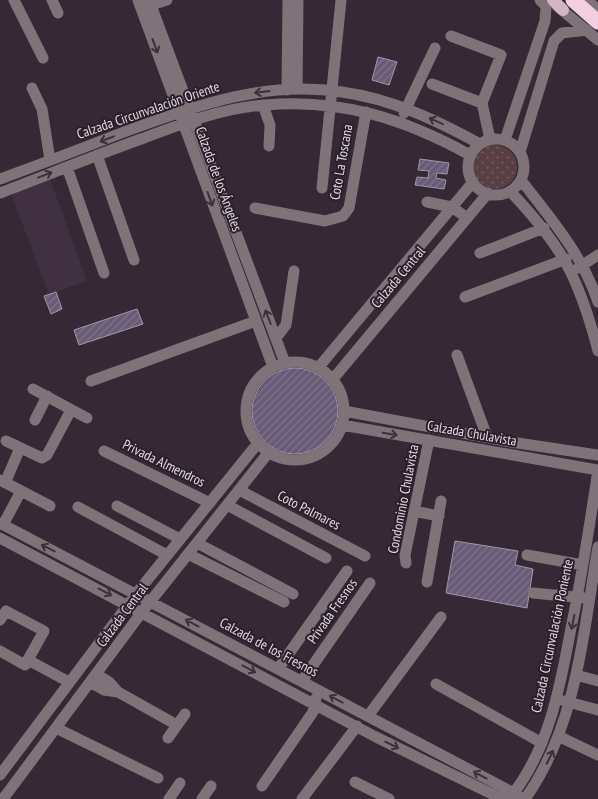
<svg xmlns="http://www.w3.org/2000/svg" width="598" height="799" viewBox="0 0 598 799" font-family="'PT Sans Narrow',sans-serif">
<defs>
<pattern id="green-dots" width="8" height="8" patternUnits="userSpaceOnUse" patternTransform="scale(1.25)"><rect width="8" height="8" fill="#593f44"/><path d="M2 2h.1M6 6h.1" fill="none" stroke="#715a5f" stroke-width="1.8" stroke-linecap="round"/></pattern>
<pattern id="building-hatch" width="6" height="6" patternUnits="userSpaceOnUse" patternTransform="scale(1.25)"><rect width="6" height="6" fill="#695b77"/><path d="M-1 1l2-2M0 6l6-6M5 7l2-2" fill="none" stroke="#7e728a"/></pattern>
</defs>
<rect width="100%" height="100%" fill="#362935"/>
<!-- built -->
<path fill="#413041" d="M50,179L87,281L49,294L11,194Z"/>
<!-- green -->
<path fill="url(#green-dots)" d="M473 167a22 22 0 1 1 44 0a22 22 0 1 1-44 0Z"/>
<!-- building -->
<path fill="url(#building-hatch)" stroke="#a097a9" d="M378,57L397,62L389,85L372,80Z
M420,159L449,163L447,174L437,173L436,178L446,180L444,189L415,185L417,177L428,178L429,171L418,170Z
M56,292L62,309L51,314L44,296Z
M137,309L143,324L79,345L74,330Z
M252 411a43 43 0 1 1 86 0a43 43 0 1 1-86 0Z
M455,541L518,551L515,565L533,569L527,608L446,593Z"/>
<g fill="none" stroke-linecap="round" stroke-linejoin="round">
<!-- minor -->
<path stroke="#807279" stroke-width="11" d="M14,0L43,58
M52,0L58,13
M138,0L273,367
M149,0L285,363
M587,0L598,10
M151,5L167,0
M557,6L598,40
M451,36L501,55L482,103L490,139
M432,84L482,103
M32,88L42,109L50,160
M297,89L298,0
M287,90L288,0
M263,105L270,125L269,146
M404,113L435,48
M468 167a28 28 0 1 1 56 0a28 28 0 1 1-56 0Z
M505,140L545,21L546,6L540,0
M520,152L554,41L562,33L587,30
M97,155L134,260
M67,167L104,273
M0,179C41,164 83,148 124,132C196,106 264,80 342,92C392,99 436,120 480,144
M521,180C551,219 582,254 598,302
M322,188L341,0
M510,191C562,246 579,277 598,351
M0,193C47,175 94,156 141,139C181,124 222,108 265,105C340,98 405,119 470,155
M427,202L452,207L467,218
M255,208L325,221L343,216L349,208L366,112
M480,253L544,228
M578,268L598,255
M465,297L566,259
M276,338L286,325L294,271
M457,355L487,437
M246 411a49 49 0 1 1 98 0a49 49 0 1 1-98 0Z
M318,368L473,182
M333,379L488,193
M91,381L256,321
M33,389L87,418
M344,411L511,442L598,455
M35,420L47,396
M342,425L598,470
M6,441L42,458L47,455L71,410
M104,451L210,503
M0,480L50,506
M5,483L20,448
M239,490L365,556
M227,505L326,558
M117,506L180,539
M78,507L167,555
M414,511L439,516
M0,523L514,793L522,799
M3,525L21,491
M0,538L374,736L502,799
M197,543L293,594
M188,554L284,602
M527,555L583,565
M406,563L405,555L429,440
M427,582L441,501
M533,593L585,598
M0,620L6,611L44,631L25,665L0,651
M28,660L69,682
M278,669L347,571
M96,674L109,682L118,692L177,725
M576,675L598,681
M302,681L370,583
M90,682L104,690L118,692
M436,684L542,743
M564,701L598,710
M368,716L441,617
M56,728L158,778
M558,736L598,755
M168,738L185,714
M0,775L136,594L258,443
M355,782L389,799
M262,786L313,712L316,698
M510,798C549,749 560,688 571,628C582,576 590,523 598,470
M3,799L142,612L269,452
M169,799L180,783
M202,799L211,786
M302,799L357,726
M525,799C577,726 583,633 598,547"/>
<!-- major -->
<path stroke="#d3b5c4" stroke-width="12" d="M553,0L563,10"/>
<!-- highway -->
<path stroke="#f4cfe2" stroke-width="15" d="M573,0L598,22"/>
</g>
<!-- one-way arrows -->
<defs><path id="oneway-shaft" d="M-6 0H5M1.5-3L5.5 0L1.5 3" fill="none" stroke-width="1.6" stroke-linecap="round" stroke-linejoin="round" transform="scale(1.25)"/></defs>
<g stroke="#3c303b">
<use href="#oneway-shaft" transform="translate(155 46) rotate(70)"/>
<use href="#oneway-shaft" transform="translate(262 92) rotate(173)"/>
<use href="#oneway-shaft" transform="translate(436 121) rotate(-156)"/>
<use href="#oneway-shaft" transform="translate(107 139) rotate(159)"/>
<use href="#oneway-shaft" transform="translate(45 175) rotate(-21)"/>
<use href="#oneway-shaft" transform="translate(210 199) rotate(70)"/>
<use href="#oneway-shaft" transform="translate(268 317) rotate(-111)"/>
<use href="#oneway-shaft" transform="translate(390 434) rotate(10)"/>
<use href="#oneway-shaft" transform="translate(48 548) rotate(-153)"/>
<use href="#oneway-shaft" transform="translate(105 592) rotate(28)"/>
<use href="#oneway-shaft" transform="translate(573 622) rotate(101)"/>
<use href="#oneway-shaft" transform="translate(192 623) rotate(-152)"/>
<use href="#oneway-shaft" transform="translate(249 669) rotate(28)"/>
<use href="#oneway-shaft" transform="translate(336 699) rotate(-152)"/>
<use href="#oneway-shaft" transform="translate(392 745) rotate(26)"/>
<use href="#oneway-shaft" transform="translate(550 757) rotate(-64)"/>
<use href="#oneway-shaft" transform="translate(480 775) rotate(-152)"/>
</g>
<g text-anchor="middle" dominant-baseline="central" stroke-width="4" stroke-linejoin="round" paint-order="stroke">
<!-- street labels -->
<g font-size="14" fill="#e2dae2" stroke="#2b1f2b">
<text transform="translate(148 110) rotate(-19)">Calzada Circunvalación Oriente</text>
<text transform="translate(341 162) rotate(-80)">Coto La Toscana</text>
<text transform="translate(219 179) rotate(70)">Calzada de los Ángeles</text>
<text transform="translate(398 277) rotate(-50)">Calzada Central</text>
<text transform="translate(472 433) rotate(10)">Calzada Chulavista</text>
<text transform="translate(164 463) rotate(26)">Privada Almendros</text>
<text transform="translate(403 499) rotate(-79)">Condominio Chulavista</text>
<text transform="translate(309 510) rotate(27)">Coto Palmares</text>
<text transform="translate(332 611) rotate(-55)">Privada Fresnos</text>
<text transform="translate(122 615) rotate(-53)">Calzada Central</text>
<text transform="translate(552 636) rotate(-78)">Calzada Circunvalación Poniente</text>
<text transform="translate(269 647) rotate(28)">Calzada de los Fresnos</text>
</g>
</g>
</svg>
